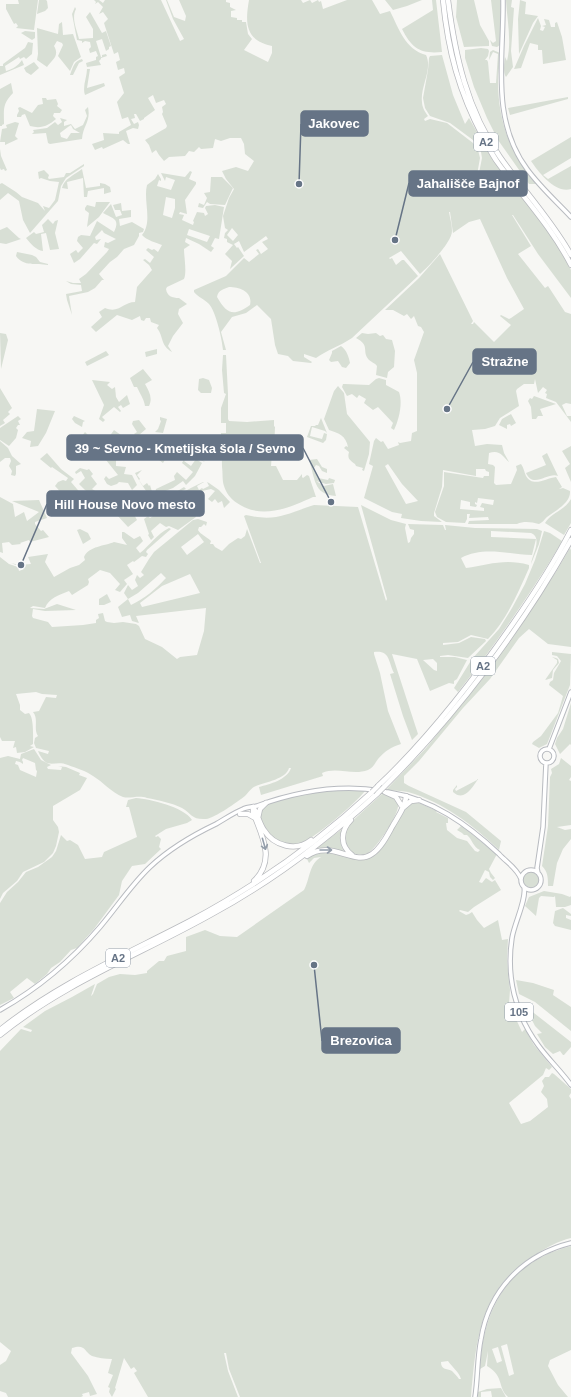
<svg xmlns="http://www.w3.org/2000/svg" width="571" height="1397" viewBox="0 0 571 1397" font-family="Arial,sans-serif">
<rect width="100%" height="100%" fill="#f7f7f4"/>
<!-- green -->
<path fill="#d8dfd5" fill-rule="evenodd" d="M18,0H38L34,30L16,28L18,26L16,23L14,24L6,9V4H19Z
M39,0H46L47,1L48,8L45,11L37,14Z
M94,0H99L103,3L105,0H161L180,41L184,39L173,19L166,0H167L174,17L185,21L186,16L179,0H226V2L230,3V7L236,10L231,11V17L237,18V20H242V22H246L248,34L252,39L244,50L268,62L272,53V46C245,40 245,23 249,0H301L303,3L310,0L312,3L318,0L319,2L321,1L323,9L347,0H372L380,14L390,11C399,29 405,49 426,55C433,69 420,87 422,102C422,107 425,112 428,116L424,119L425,121L430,119L447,123L473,143L478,150L480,158L477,175L479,173L482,158L481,152L473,140L450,123L430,116L425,108L423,98L428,70L429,58L430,56L442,55L453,95L465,124L469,118L491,157L549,233L560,249L571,270V298L538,254L513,215H512L531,246L518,254L545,288L548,286L550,289L565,312L571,314V404L566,403L562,405L567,416H571V422L556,402L546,398L547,394L545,393L547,390L543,387L538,393L535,379L534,384H524L517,389L516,391L519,406L500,418L495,426L485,429L472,430L475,446L487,444L502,445L504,453L509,462C503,457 500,449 489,453L488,464L493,465L495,467L494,483L496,485L511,484L517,470L516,466L521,464C524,468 524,472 526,476C533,488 546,478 556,477L562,487L559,489L563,488L570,491C571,503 555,511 547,517C544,520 543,522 539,524C531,522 524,521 517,524H468L469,521L489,520L488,517L469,518L470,514H467V519L465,523L446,522L437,517L435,512L444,486V472L483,478L484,476H489V472L486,471L485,469H476V476L443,470L442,487L434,513V516L442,522L421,521L401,518L402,514L392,512L364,498L373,466L369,464L374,441L376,438L381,442L383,441L388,449L399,445L398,442L400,443L411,441L412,433L417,431V373L414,360L424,332L421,327L418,326L414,316L411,319L407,314L404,316L393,310H385L419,278L440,254L473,321L471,324H473L474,322L494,342L511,325L500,316L501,315L509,319L511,318L524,309L507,278L480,219L469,222L453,233L450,212H449C450,218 452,225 452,231C452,242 428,267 420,274L401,251L389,258L390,259L392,258L396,265L402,260H404L418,276L352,338C340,346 327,350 316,358L304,354V357L312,362L311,363L293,361L288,356L278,354L275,345L271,319L257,305L246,313L232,317L221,332L226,350H223C222,339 216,312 209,304C204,299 198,297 194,292V290L226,276L244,258L249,262L259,254L256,250L258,249L261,254L268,249L262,242L268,239L266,236L244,252L239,241L234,244L237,248L238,247L244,256L230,269L232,261L225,254L233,245L227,242V239L224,238L225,233L228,230L225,228L223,216L229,198L234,189L226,179L222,171L236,167L248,171L254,161L245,154L244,144L241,138H230L221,141L215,139L213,148L201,149L199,147L194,152L189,151L185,156L169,157L164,161L159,155L156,150L152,153L149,145L145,140L166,128L167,126L162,114L163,112L162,107L166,104L164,100L156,103L153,95L148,98L155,110L144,118V119L140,121L136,114H134L135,118L131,119L134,124L138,122L139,125L138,129L133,128L126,131L130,144H128L123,140L103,149L102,147L95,150L92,144L104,140L103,133L119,134V132L131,125L128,117L122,119L117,102L124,93L119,77L125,73L124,68L118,70L116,62L120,60L118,52L114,54L104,23L108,19L103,12L99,14L103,7L98,2L95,4L96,2ZM232,228L238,235L233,241L227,235ZM229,287C240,287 253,292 250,305C233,317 227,314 217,297C218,290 224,289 229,287ZM388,464L402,484L418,501L406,504L385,466ZM478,498L494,500L493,505L482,503L480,507L484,508V511L460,509L461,500L470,502V506L476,507L477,505L475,504V502L477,503Z
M385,0H422L407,6L393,10Z
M432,0H436L442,52C421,54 412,49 402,29L433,10Z
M457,0H474L480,25L489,41V46L464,47L456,17Z
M491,0H502L500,45L497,47L492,46L490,40L493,43L496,41Z
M506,0H512L511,7L514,8L511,51L513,67L506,77C503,72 504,65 505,57L507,61C512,40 507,21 506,0Z
M520,0L526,2L525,14L538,16L533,23L519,54L518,19Z
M75,7L76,9C71,18 77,30 79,39L93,38V29L86,17L90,12L102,33L106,31L111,46L109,47V49L106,51L102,39L96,41L101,57H102V55L106,54L107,56L101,58V59L99,61L101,65L87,67L86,63L96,60V57L98,56L96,51L90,53L89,49L91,47L90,42L85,41L82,43V41L77,40L72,14Z
M538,18L541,26L540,30L543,31L545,27L542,26L546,25L544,19L549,20L551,27H555V23L557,22L562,37L566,60L543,64L542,50H538V45L530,43L521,68L514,69L524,46Z
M62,22L63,35L73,34L81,57L74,62L70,71L58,56L63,45L62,43L57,41L54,46C60,56 52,60 47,67L37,60L38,54L37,28L58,34L59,24Z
M25,31L35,32V38L32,40L21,33Z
M28,42L33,43L32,54L26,59L24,57L20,59L19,57L5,66L6,71C13,69 18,66 22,60L24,65L0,75V66H3V64L25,48Z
M481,48L488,49L489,51L488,56L485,60H487L488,62L490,83H496L498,54L493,52L489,60L490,52L493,50L500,53C500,62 498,72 498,81C498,106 503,131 515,153C521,164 529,174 536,184H529L498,140L487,118L474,87L465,58V50Z
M82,59L83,61L79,63L73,75H70C73,67 74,61 82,59Z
M34,62L39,68L31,75L26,72L24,68Z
M87,69H90L87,88L104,83L105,86L85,95C82,87 87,77 87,69Z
M11,83L13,93C2,104 4,110 4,124L2,125V126H0V89Z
M568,97V99L510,115L508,108Z
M42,98H46L47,100L56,99L58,104L57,106L62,110L60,113H54L53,116L56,119C48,126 41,129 30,126L25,114L22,115L21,117H17V115L19,111L18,108L20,107L32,113L38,105L43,104Z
M88,107C91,122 83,125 82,139L50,144L48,143L46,133L32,134L34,132L33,130L47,128L55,122L58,125L62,122L60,118L67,120L64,122V126L71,124L75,129L83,125L87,116L85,110ZM71,125L73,129L80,133H71L67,139L61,137L60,133L68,127Z
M15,122L19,123L15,136L18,139L5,145V142H0L2,129L7,128L6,125Z
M571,137V158L543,175L548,179L571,166V189C556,194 539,173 531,161Z
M0,149L1,156L7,170L5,171L4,169L1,170L0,168Z
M84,164V166L66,178L61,186L58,201L30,233L23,220L19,201L8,193L0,200V184L2,183L16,192L22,197L38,203L45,211L43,206L49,208L55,200L59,182L50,181L41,178L39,179L38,172L44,170L49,175L48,178L49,179L64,177L66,173H70Z
M82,169L86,188L100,186V183L105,184L110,187L111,192L104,194V188L88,191L87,197H84L83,178L67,182L68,189L62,188C64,179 74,175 82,169Z
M190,171L192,172L189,179L196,182V184L185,200L187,214L180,212L179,214L184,215L182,220L193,225L194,222L193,221L197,212L204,213L205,216L208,214L205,208L206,206L215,205L224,207L219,239L215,238L211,246L214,248L211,252L199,244L186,238L185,242L190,245L184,249C184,257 187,272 184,279L167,287L166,289C167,296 172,298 179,298L187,304L179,309L178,314L183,323L173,336L168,346L172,352C160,345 164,337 157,328L159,325L151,322L150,318H146L144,321L141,320L140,316L132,320L117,315L96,332L91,327L102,317L99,312L105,308C119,314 123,302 135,302L137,287L152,270L149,265L143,260L145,259L150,263L154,257L146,250L148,248L152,250L154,249L158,252L162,245C157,243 146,240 142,235C153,222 143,201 147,185L155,179L158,174L161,179V181L159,180L157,186L171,190L175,180L166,177L165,181L161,173L185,177ZM166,197L175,199V208L172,218L163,215ZM189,229L210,236L207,242L187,235Z
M211,177H222L233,188L232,190L225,205L210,204L207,202L203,208L198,207L199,203L204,205L207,198L204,193L210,192Z
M96,202H110L99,217L87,227L89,213L85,210V208L87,205L95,207Z
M121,203L122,211L131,210V217L119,219L120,226L132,222L144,229L143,232L139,233V236L134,245L124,249L117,257L110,262L99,274L104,280H102L95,288L88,292L69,296L72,315L67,300L66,294L82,291L81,285L71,284L66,281L73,283H81L79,279L86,274L107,252L109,249L104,247L105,242L108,243L116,239L104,233L102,230L95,237L96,240L101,239L97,244L94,243L80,259L74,263L70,254L76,250L78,253L83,248L77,241L78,237L81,235L90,236L97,221L114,232C120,219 114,219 103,213L111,204L116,217L122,215L120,210H115L113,205Z
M48,219L53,224L55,221L58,220L55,233L59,249L50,250L46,233L41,234L43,251C36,250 31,244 26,238L34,232L36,234L44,232L42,225Z
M7,227L19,238L21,239L6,244L0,243V230Z
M17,252L32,255L36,257L40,262L48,264V265C36,263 24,267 16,256Z
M0,333L6,334L8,340L1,369Z
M362,333L368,334L376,333L380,336L383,335L386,339L392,340L395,351L394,367L388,372L387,378L376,375L377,366C375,363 371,362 369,360C361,351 371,346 356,338Z
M341,346C347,350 349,358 350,363L346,368L342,367L338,361L331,362L329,360L332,353V351Z
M157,349V354L146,357L145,352Z
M106,351L109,355L87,366L85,362Z
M223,355H226L228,394V419L229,421L247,422L274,420V426L275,427L274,453H272L271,466H276L283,480H297L302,474V477L303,478L307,475L309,476L316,497H313C289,508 261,520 237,503C231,499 226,493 224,486C222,480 223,474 222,467C222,456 221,445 221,433H226V423H221V408L226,394L224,393L222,370Z
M143,369L152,380L145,384C149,391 153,398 149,406H145C144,399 140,394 137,387H134L130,378Z
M203,378L209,380L212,388L211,393H201L198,390L199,379Z
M379,378L386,380V385L399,392C403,403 399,420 394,430L391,428L393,423L378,407L373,410L364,403L366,399L359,395L357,398L352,394L347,396L342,387L343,384H345L369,385L376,379Z
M92,380L110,382L107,385L112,389L115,387L116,397L119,402L127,395L130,404L123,408L121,405L118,407L121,411L120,412L114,407L102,417L105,420L101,424L103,422L99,419L104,405Z
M338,386L344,393L347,414L370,442L369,454L364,471L362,470L363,468L356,466L355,464C350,460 347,459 349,452L344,448L346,446L348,447C346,436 339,433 329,430L324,419L334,391Z
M0,388L12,408L8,412L10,414L3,420L5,423L0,426Z
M534,396L556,404L540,409L543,416H538L536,419H532L531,407L528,401L530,398L532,399Z
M37,409L55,411L46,433L38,446L30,447L31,441L22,438L27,432L34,431Z
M511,414L516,423L511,426L510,424L507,425V429L499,425L502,419Z
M18,416L21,419L18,421L20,425H18L16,428L18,430L16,438L9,446L0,440V428Z
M74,416L85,421L83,422L82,427L75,423L72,419Z
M160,417L167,419L163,433L155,432L158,429L161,421L160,420Z
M321,418L327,433L325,431L312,427L310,436L322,439L324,433L327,434L326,440L323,443L307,437L311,426H315L316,425H318Z
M139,420L146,429L139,435L145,446L144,447L142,443L134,434L137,432L132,424L133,421Z
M114,430L136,446L139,450L127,444L125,446L109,437Z
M85,432L95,442L102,455L96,460L82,439V436Z
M0,441L8,448L12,456L21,464L16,466V474L15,476L11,475L12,471L9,466L11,461L10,458H5L0,462Z
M188,443L198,445L196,446L195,451L199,453L198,456L205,462L189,455L184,461L191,466L196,459L202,463L195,476L186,485L183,481L173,488L160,493L162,496L176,492L184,487L186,489C175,494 168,498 156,496L155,493L156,489L175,480L174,476L177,472L186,480L193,472L182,463L188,452L186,450Z
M571,446V482L565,468L570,464L562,451Z
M148,447C154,448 158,451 163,453V454L166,458L163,463L146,450L145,448Z
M47,453L61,469L74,479L71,482L83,496L81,497L76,491L67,499L55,486L58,482L63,480L66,481L68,478L52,467L51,468L40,459Z
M547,453L558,476C548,472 533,489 526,473L546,465L542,456Z
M108,458L116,459V466L126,467L124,474L132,475L137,485L132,490L128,483L119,482L117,484L111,486L107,484L104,479L106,476L109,479L118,475L106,460Z
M317,459L322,467L327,469V473L322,471L319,466L316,465L314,468L318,478L328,480L329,478L335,480L334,483L326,484L316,481L324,486L333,484L336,496C313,495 315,477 309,460Z
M80,468L87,470L89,469L93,474L91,476L97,484L92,489L97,492L93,496L85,490L79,484L85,478L81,471L76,474L75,472Z
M142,470L137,475L140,479L139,480L143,486L147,483L149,486L150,485L153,495H149C144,488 139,481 135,473Z
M203,482H204L197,486L199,490L202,488L203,489L209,486L207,482L209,483L219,490L230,502L224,508L222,501L218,503L215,499L212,502L208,499L215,491L211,489L202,491L192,502L196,517L178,530L169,526L166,527L160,523L151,531L154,537L151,540L148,535L149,534L144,519L148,516L150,518L153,516L149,512L153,510L152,508C170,500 186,490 203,482Z
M0,497L13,504L15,517L24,512L27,521L39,512L12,501L39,500L47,518L35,522V524L41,531L43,530L49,537L30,542L29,540L20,543L21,544L12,545L9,542L2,543L3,553L0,552Z
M571,499V523L564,535L545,523C551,513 565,510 571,499Z
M314,505L358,507L386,601L387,599L361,505L391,520L406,524L405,528L408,543L410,542L411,538L414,534V530L410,529L408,524L443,525L445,530H446L445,525L475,528L537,529L542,531L539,544L531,564C532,555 543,538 531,533L491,531V537L536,539L532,555C509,554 482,546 461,558L466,568C488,565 505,558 529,565V568C518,593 507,619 488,639L471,635L458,642L443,643V645L459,643L471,637L485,639L486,641L468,658L448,655L440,656V657H455L467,660L457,679L454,681V684L449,683L430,691L417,659L392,654L418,734L412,740L403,716L390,674L394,673C388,661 390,650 374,652V654L380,673L388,711L401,744C391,747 385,751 378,759C375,763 373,768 368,770C352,776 337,766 322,773L323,776L261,795L259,787C270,784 287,780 291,768H289C286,779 266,782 256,786C251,788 249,792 245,796C237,802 215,818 206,819C192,820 192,814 182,808C172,803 158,800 147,798C138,795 130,799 123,797C111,792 103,782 93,776C86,771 76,768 68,765C54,759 47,772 38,751L48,754L49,751L36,748L34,743L35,738L38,736C33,729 39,719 33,712L39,711L46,697L56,698L57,695L42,694L36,692L16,694L20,705V710L25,714L29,713C34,718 33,736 33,744L30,746L34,747L25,752L17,753L16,747L13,748L15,741H2L0,737V557L9,564L18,567L19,571L24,569L23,565H16L11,563L19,565L31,564L28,557L48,554L45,562L54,577L70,568L79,565L85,560L84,557C89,546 105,546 114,542L127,545L122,538V532H124L134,539L140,536L143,541L136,548L140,553C150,545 157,534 169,528L171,529L147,550L146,552L148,554L146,557L142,556L134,562L133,561L127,565L133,574L124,580L127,584L120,592L115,590L120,584L110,573L100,570L88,579L89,582L88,585L72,595L69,591C59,595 49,598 45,608L33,606L30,608L44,609L57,604L76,610L45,611L33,609L32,616L33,618L48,622L52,627L83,625L96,623V620L99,618L98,614L103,613L105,621L107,622L114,623L123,622L136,624L139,626L145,639L162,647L177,659L180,657L197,655L204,631L206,608L136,616L139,623L132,621L130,615L122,617L118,607L128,599L124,593L128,585L132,590L138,586L135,580L137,575L140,578L144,575L141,572L149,559L154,552L193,520L198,519L207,522L206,526L204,524L201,527H199L198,530C201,535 206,536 211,541L210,544H213L215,547L222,551L229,544L238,538L241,539L245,536L247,529L260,563H261L244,516L246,515C276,522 286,514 314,505ZM198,534L204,542L187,555L181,547ZM161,573L166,578C156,589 144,599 131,605L128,599L138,593ZM190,574L200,593L142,607L140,603L162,586ZM433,659L437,663V671L434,670L423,660Z
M130,507L137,520L128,527L116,514Z
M80,529L88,533L91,539L83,544L77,530Z
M544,531L550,533L562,541L560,545C529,596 495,645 458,692L454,688L472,659L499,629L512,608L525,584L535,560Z
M570,548L571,550V647L548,644L529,629L519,638L490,679L463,708L419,761L404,776V783L409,786L466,812L501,841L499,850C473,825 443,802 408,792C401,791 393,790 386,790L426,748L465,700L536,601L556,572Z
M107,594L111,602L104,605H99V599Z
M552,652L571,654L570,685L547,744L539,748L532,744L533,742L541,736L558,713L563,696L549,685L550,682L553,680L554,673L561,661L557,656L552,655Z
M552,657L556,658L558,659L559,663L553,670L552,678L545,680L557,663V660Z
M571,703V745L570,744L560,754L555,744L557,738L563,729Z
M34,749L41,760L51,765L47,767L48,769L61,770L62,767L58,766L66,767L80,773L79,775L87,778L80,790L53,806V820L58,827L59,832L56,846L53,853L44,862L23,872L17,881L3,893L0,899V758L8,756L20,759L21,754ZM23,758L35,763L36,770L37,771L36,777L20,770L18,765L15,764L16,761L20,762L23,764V762L22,760Z
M561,758L571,766V777L569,780L571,781V825L557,827L565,830L571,829V839L563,849L557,863L553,886H548C548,878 548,872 542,866L548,826L550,777L552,773L551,769L559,764Z
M477,779H478C472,788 464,802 453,792V790L457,785V787L455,789L456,791L477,780Z
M331,791H365C356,803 310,843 296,845C290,846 281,844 276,840C266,833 252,814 266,805C269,803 274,802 277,801C295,795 313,792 331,791Z
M383,793C389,795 396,796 398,803C401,812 377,848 368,853C359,858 346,852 344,842C342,835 346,829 349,824Z
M136,798C150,799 184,807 192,820L187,823L166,829L155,836L156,837L158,836L161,839L159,847L161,849L145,864L132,866L122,881L119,895L94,929L77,948L71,950L60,962L51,968L47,974L35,984L27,978L10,992L14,998L0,1005V903L7,892L18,882L26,872L38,867L52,857L56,851L61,835L67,841L70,840L78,845L85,859L102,857L104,852L137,837L129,807H126L128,800Z
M412,802L419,803L437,811L436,812L448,818V823H446L447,830L457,838L467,841L475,851L478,852L480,850C473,847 472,839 467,835H464L462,833L457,830L461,826L454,820L497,854L489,869L491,873L495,878L493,880L490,877L489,872L485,870L479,882L482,883L486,878L492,882L495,880L501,890L474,907L468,912L460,910L459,911L466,915L469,914L472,912L477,920L484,928L498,920L502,940L508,939L507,960L510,990L509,1004L522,1032L525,1029L534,1045L552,1067L549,1070L546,1068L543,1075L509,1103L521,1124L530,1121L548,1107L547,1099L541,1092L544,1086L542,1081L545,1077H549L552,1073L554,1074L571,1089V1093L569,1096L571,1099V1238C558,1241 546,1248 535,1255C480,1288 476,1339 471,1397H240L229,1369L226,1353H224L228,1371L238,1397H148L134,1373L137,1371L134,1367L131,1369L124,1358L115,1388L116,1389L112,1397L109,1392L110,1388L108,1387L113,1375L108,1373L112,1359C105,1359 98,1358 92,1356C83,1351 86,1344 72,1348L71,1353L88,1376L97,1394L90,1396L89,1392L82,1394L83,1396L81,1397H8L6,1393L0,1391V1365L6,1361L11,1351L0,1342V1051L21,1029L31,1032L32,1030L23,1027L45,1011L72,997L95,984L91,996L93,994L97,984L109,977L120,974L135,975L147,973V971L159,961H164L167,956L186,951V937L205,930L220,936L237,937L304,890C310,879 309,864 321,857L314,858L309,863L307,859L314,853L324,850L364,859L371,857L378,851L403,810ZM448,1361C452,1367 459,1372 461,1379H459C457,1376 454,1373 452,1371C446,1368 441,1370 441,1362Z
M342,829C339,838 340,844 344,852L332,848H317Z
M523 880a8 8 0 1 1 16 0a8 8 0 1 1-16 0Z
M544,891L562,894L570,897L571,896V905L565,907H556L555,896L554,897L541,896L539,898L536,916L525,906L529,897Z
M563,908L571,914V916L566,915V918L571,920V930L555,926L553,923L555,911Z
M516,980L533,983L554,990L553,995L571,1007V1031L535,1002L519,994Z
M525,1006L571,1042V1047L564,1055H563L560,1051L553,1054L545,1047L537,1034L542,1033L535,1026Z
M571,1246V1350L550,1360L548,1366L558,1385L568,1397H508C497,1387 505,1377 487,1366L488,1351L485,1366L480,1369C483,1307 509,1262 571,1246ZM507,1344L514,1374L509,1376L501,1346ZM498,1347L502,1361L497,1363L492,1349Z
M501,1388L506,1397H492L491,1391L481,1392V1397H478V1392L487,1389Z"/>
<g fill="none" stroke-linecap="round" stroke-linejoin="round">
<!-- major casing -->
<g stroke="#b8bbc0" stroke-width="5.5">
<path id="major" d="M503,0C504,58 490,119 527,169C540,187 556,201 571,217
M549,749L571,692
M540 756a7 7 0 1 1 14 0a7 7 0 1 1-14 0Z
M388,792C432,799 467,824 499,854C506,862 517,868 521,879
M521 880a10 10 0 1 1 20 0a10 10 0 1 1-20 0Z
M538,873L537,868L543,827L546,763
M524,887C527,899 514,924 512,938C506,976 515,1014 538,1045C548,1059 561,1071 571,1085
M0,1010C39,988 71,961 100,927C117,907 131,885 150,867C169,849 193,835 216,824C225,819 233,813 243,809C247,807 252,807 257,806C298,791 339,784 382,791
M475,1397C478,1378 477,1358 481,1339C489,1290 523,1255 571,1243"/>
</g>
<!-- highway casing -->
<g stroke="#b8babe" stroke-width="6">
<path id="highway" d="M443,0C448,51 459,92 483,137C488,146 492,155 498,163C523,197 552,228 571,265
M448,0C455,55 467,110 500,157C523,190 551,219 571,255
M378,786C429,738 472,682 512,625C533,595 554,563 571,530
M384,787C455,716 522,628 571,540
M385,792L396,797L401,805
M253,807V812C262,836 276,860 254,881
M253,807C258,814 259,823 264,830C274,846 296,852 311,840
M404,807L411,801L419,800
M240,814H248L255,818
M258,818L260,809L266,803
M351,820C340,831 340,846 352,855
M307,856C332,839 354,867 372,854C381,848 387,836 392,827C397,818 406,806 406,796
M0,1030C57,984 125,955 190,921C256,886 317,843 372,792
M0,1035C64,983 141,954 212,914C273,881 328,839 378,793"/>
</g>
<!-- major -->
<use href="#major" stroke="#fff" stroke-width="3.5"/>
<!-- highway -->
<use href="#highway" stroke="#fff" stroke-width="4.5"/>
<!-- highway-bridge casing -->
<g stroke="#b8babe" stroke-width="6" stroke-linecap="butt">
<path id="highway-bridge" d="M372,792L378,786
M378,793L384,787"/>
</g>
<!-- highway-bridge -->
<use href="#highway-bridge" stroke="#fff" stroke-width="4.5"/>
</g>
<!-- one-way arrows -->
<defs><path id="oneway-shaft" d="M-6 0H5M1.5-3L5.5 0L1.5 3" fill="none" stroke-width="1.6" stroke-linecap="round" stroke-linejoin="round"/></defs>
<g stroke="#949eaa">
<use href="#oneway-shaft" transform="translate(264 844) rotate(74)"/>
<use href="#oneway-shaft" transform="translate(326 850)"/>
</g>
<g text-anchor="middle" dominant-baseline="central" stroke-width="4" stroke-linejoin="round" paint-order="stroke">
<!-- shield labels -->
<g fill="#fff" stroke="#949eaa" stroke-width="1">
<rect x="474" y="133" width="24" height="18" rx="3"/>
<rect x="471" y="657" width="24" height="18" rx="3"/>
<rect x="106" y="949" width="24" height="18" rx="3"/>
<rect x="505" y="1003" width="28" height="18" rx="3"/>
</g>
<g font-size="11" font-weight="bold" fill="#667486">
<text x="486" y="142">A2</text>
<text x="483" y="666">A2</text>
<text x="118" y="958">A2</text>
<text x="519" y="1012">105</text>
</g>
</g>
<!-- callouts -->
<path fill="none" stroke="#667486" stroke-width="1.5" d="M299 184L301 124M395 240L409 183M447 409L473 362M331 502L303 448M21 565L47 504M314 965L322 1041"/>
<g fill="#667486" stroke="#fff" stroke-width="1.5">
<circle cx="299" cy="184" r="4"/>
<circle cx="395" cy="240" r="4"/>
<circle cx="447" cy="409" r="4"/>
<circle cx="331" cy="502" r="4"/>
<circle cx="21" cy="565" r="4"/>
<circle cx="314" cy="965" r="4"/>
</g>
<g fill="#667486" stroke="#667486" stroke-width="1.5">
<rect x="301" y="111" width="67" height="25" rx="4"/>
<rect x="409" y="171" width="118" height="25" rx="4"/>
<rect x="473" y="349" width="63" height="25" rx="4"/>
<rect x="67" y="435" width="236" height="25" rx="4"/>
<rect x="47" y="491" width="157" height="25" rx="4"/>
<rect x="322" y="1028" width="78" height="25" rx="4"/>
</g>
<g font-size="13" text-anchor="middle" font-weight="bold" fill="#fff">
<text x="334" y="128">Jakovec</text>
<text x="468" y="188">Jahališče Bajnof</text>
<text x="505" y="366">Stražne</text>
<text x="185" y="453">39 ~ Sevno - Kmetijska šola / Sevno</text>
<text x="125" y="509">Hill House Novo mesto</text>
<text x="361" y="1045">Brezovica</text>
</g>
</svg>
